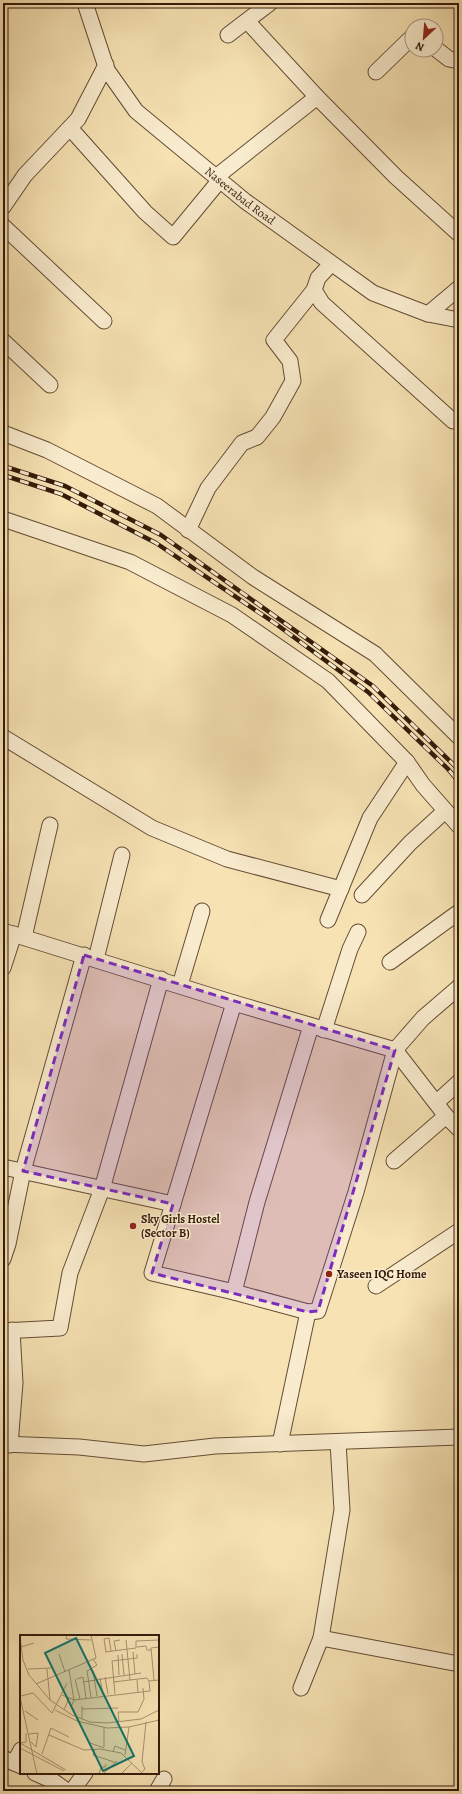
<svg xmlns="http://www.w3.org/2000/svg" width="462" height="1794" viewBox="0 0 462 1794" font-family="Alegreya,serif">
<rect width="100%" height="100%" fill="#f6e2b3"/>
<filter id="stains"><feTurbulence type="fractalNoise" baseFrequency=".005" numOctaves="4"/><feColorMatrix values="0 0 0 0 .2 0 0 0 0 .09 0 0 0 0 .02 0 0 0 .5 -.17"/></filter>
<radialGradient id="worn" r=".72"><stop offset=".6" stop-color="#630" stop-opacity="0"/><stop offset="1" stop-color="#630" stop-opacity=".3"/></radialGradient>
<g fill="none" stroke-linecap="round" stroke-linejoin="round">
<!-- street casing -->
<g stroke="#654c34" stroke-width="17">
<g id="street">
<path id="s1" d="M85,3L107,70L136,111L245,201L373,293L428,314L459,320"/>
<path d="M247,21L317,97L396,177L459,234"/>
<path d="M228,35L270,3"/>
<path d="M436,49L449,59L459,61"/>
<path d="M376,72L412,37"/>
<path d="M70,128L145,212L173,237L220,180"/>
<path d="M216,177L317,97"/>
<path d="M3,207L25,175L78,119L106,65"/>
<path d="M3,226L104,321"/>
<path d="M331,264L318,278L314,290L322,303L453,421"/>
<path d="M428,314L459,288"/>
<path d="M3,341L50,385"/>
<path d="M3,433L47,450L157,506L253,577L375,654L459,737"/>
<path d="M3,519L130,562L232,615L328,681L407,762L423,785L459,826"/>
<path d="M188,530L208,488L242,443L257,437L273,417L293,381L290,361L274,340L314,290"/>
<path d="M3,737L152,828L227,859L341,889"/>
<path d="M362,895L410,843L445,811"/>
<path d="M328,920L370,818L407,762"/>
<path d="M3,931L234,1003L395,1050L446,1116L459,1129"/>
<path d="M24,937L50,825"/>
<path d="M96,959L122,855"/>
<path d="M390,962L459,912"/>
<path d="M3,968L14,934"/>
<path d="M180,985L202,911"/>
<path d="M324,1030L350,949L358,932"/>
<path d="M437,1102L459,1082"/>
<path d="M394,1161L446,1116"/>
<path d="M3,1167L173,1204"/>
<path d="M3,1259L8,1244L23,1171L84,955"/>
<path d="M376,1286L459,1231"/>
<path d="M234,1292L152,1273L234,1003"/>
<path d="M308,1312L234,1292L257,1202L311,1026"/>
<path d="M3,1331L60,1328L70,1273L102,1189L161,979"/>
<path d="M3,1444L79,1447L144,1454L215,1446L459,1437"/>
<path d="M280,1444L308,1312L318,1311L356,1192L395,1050L423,1018L459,987"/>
<path d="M10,1445L15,1383L12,1330"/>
<path d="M321,1638L459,1664"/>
<path d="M301,1688L321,1638L342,1510L338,1442"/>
<path d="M3,1758L21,1766"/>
<path d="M14,1763L21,1750"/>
<path d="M35,1773L53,1781L67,1791"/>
<path d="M72,1791L85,1773"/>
<path d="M157,1791L164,1779"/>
</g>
</g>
<!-- street -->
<use href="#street" stroke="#f9ecce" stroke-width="15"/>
<!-- rail casing -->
<g stroke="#351a0a" stroke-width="4.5">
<path id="rail" d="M3,466L65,486L161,535L373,686L459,770
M3,475L61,494L156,543L276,624L368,692L448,769L459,782"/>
</g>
<!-- rail -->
<use href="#rail" stroke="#f9ecce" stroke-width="3" stroke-dasharray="9" stroke-linecap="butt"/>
</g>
<!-- marked area -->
<path fill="#7b2cbf" fill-opacity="0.2" stroke="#7b2cbf" stroke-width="3" stroke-dasharray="8 5" stroke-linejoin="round" d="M84,955L395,1050L318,1311L308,1312L152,1273L173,1204L23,1171Z"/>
<!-- markers -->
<g fill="#8f2418" stroke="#f9ecce" stroke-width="1.5">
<circle cx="133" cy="1226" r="4"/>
<circle cx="329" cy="1274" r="4"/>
</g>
<g text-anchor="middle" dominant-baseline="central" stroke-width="3" stroke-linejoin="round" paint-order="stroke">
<!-- street labels -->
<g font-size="12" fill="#351a0a" stroke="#f9ecce">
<text stroke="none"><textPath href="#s1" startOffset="255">Naseerabad Road</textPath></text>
</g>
<!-- poi labels -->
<g font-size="12" font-weight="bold" fill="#351a0a" stroke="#f9ecce" text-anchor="start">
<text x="141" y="1219">Sky Girls Hostel<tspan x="141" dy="14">(Sector B)</tspan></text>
<text x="337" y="1274">Yaseen IQC Home</text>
</g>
</g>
<!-- overview -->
<g transform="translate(20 1635)">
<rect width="139" height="139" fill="#f6e2b3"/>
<path fill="none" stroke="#a9926f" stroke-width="1" d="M47,0L46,4L71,5M0,2L3,25L9,40L30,65L52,80L70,87L87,88L121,84L139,75M106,5L110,45M1,12L14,8M117,12L126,11L127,15H131M96,16L94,6L100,5M85,17L116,13V6L139,5M86,17L84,4L89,3L91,16M113,17L115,39M39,19L45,37M102,19L104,40M98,20L99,40M8,34L31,33M27,34L30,65M49,35L54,65L51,72M73,36L77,61M85,42L88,59M80,43L83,60M55,44L60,64M57,44L63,42L66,63M117,45L118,57M134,45L131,13L139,12M63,47L121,38M93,47L127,43L129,46M16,49L76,23L71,0M95,59L92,26L117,23V19M42,60L54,65L130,56L129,46L139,45M1,61L13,58L32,78L47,48M0,62L17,139M71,62L67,36L77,30L73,24M62,74L98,73M35,75L57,86L87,93L109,92L139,85M44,75L49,63M5,76L18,85M62,84V71M99,87L98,77H118L124,64L123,53M9,99L18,98L16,112L11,107M29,100L64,115L80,114L101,118L123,139M0,108L46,135M1,108L6,107V98M70,108L84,113M84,112V92M0,113L44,136M75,114L73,120L97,128M93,117L95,111L105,115M22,119L31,93L49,102M105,120L109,92M122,137L125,134L122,127L126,87M79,139L81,132H85L86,129M83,139L97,126M101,139L112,128"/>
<path fill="#0f766e" fill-opacity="0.15" stroke="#0f766e" stroke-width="2" d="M56,3L114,121L83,136L25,18Z"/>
<rect width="139" height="139" fill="none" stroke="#351a0a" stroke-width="2"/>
</g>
<!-- margin -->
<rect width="462" height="1794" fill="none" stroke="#f6e2b3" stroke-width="16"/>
<rect x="4" y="4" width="454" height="1786" fill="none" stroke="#351a0a" stroke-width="2"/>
<rect x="8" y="8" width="446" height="1778" fill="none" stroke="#351a0a"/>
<!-- north arrow -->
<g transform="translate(424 38) rotate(206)"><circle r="19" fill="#f9ecce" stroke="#ab9880"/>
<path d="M0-3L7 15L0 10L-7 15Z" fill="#8f2418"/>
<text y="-6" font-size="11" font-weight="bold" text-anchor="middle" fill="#351a0a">N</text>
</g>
<rect width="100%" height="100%" filter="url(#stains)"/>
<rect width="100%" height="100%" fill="url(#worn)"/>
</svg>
